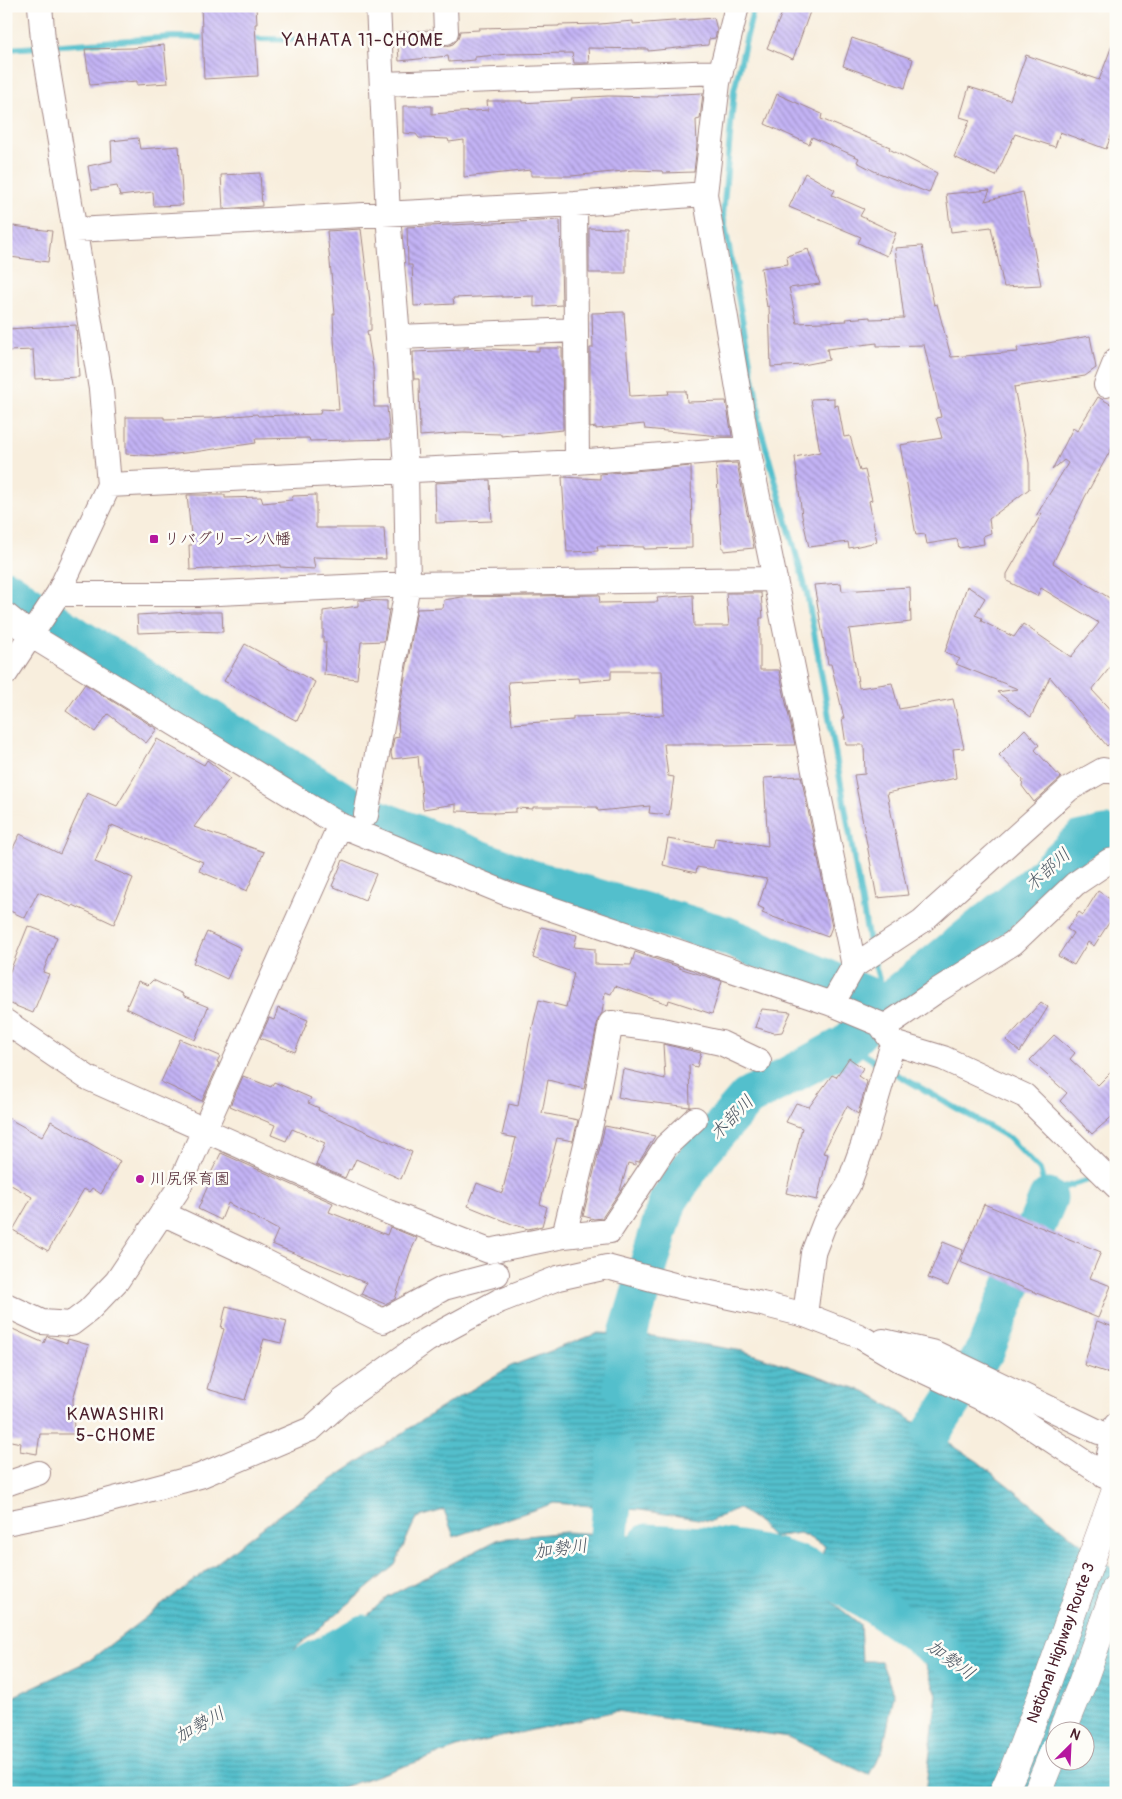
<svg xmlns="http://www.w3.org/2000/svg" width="1122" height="1799" viewBox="0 0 1122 1799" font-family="Pangolin,'Klee One',sans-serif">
<defs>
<pattern id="water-rules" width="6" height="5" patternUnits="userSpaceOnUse" patternTransform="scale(1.25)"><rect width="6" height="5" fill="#52bfcc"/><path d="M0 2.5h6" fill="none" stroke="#469ba6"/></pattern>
<pattern id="building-back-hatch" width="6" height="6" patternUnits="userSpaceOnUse" patternTransform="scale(1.25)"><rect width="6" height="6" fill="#c3b3f5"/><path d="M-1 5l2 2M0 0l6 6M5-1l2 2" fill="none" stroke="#a091c7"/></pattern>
</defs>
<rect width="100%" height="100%" fill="#fdfcf7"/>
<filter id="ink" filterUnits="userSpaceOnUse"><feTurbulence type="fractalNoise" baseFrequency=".02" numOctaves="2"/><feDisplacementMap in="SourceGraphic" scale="10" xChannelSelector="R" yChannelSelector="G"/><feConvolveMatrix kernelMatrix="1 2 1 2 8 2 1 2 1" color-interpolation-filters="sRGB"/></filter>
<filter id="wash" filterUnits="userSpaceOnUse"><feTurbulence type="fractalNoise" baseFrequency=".0096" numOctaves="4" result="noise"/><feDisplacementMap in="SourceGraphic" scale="20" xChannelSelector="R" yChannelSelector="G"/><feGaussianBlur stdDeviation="1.12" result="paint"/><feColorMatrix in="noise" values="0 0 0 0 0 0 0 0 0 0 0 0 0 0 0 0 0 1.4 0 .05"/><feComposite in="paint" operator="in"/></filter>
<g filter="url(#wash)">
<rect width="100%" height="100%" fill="#f8eedd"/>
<!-- water -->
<path fill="url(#water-rules)" stroke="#4e6f7c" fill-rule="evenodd" d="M598,1333L652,1336L743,1351L867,1392L977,1461L1116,1571V1793H925L937,1694L904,1614L869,1582L820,1560L825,1546L800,1533L772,1537L759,1523L738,1508L711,1521L640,1510L554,1503L454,1537L444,1510L416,1518L395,1565L286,1656L248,1717L280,1697L387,1597L499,1539L565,1532L677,1538L805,1581L860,1624L862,1661H881L894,1695L883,1749L869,1775L788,1737L616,1711L466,1745L326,1793H6V1700L90,1660L283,1512L434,1412L511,1366ZM1054,1732H1084V1762H1054Z"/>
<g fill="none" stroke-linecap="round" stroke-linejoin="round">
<!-- stream -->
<path stroke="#52bfcc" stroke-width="6" d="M754,6L734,90L723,215L759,410L758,419L807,593L870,948
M249,39L320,40
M49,46L173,37L209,38
M6,49L39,47
M873,958L886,1004
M847,1044L882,1066
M891,1071L1009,1138L1040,1170L1048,1198L1059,1189L1099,1177"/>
<!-- river -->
<path stroke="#52bfcc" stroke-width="39" d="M6,589L77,637L362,813L528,878L727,936L886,1004
M623,1386L628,1334L668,1201L702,1150L747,1098L847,1044L886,1004L1038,881L1081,840L1105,835L1116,836
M932,1432L986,1349L1048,1198
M648,1543C687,1545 727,1546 765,1555C837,1571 895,1619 953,1661
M608,1544L617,1455
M221,1712C267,1684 317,1661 364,1634"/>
</g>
<g id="blocks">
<!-- building -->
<path fill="url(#building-back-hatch)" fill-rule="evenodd" d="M201,6H256L257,24H255L258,76L204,79Z
M785,6H812L793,59L767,48Z
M714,18L717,30L715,38L709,39L708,45L648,51V49L588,48L589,63H574L572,53L508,54L475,57V60L449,62L448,56L399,61L397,32L432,30L435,40L440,44L447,46L453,44L458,39L460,31L479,30V28L559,26V25L600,24L633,21V24Z
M852,38L913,59L905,88L843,66Z
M1114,40H1116V123L1106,149L1060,132L1055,147L1015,134L996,176L954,157L970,120L960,117L969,87L1010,100L1026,55L1099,80Z
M164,45L168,83L137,85V81L90,85L85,49L133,48Z
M703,93L700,119L696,120L697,145L694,172L663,173L662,171L634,170L571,176H531V170L464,177V140L449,142L448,139L419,138L416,134L403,133V106H432V114L488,110L487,101H522V103L572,100L571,98L608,96L657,97V95Z
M777,94L822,114L821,119L890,147L889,149L937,173L929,193L874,171L857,162L859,158L812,137L809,144L765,124Z
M138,138L140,149L179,146L183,205L154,206L153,192L120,196L117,186L92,190L88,166L112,161L111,141Z
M260,173L262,206L223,209L221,175Z
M805,173L835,190L832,195L864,209L860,216L896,233L887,256L858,243L861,237L789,207Z
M990,190L985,201L1023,192L1041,285L1004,287L991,227L951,232L946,194Z
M560,220L562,305L534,307V296L502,297V296L453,298L454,304L414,306L412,265H408L407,227Z
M13,226L52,231L48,262L10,257Z
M589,228L626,229V273H589Z
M361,229L371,310V330L367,331L373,368L374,407H387L390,439L310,441L309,438L255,439L256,443L194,452L158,456L126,454V417H164V419L214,418L257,414L258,416L320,414L321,409L339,410L334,339L333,314H335L327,231Z
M922,246L934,305L937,304L951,357L1018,352L1017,348L1090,336L1096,368L1085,376L1014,387L1029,463V489L989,519L991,533L983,536L984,544L959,548L957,539L927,544L925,534L916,535L900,445L942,438L936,418L941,417L924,345L877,346V343L827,349L829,360L803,365L771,367L769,306L767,307L761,268L788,264L787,256L808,249L820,284L789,288L797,323L847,321L846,319L870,317V319L904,318L895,248Z
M624,312L630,396L669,394L668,391H686L687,402L726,401L732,436H720L645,429L644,424L596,429V427L590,428V348H593L592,313Z
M76,325L79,377L35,379L33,350L8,351L7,329Z
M464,348L539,351V348H562L563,430L501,436V434L463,433L420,436L419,379H414L413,352L464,350Z
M1098,397L1116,407V440L1085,497L1053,563L1116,602V660L1092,690L1116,716V737L1107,746L1050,677L1031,717L997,692L1018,689L956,664L960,659L945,652L967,586L985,598L975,615L982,618L981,621L1014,637L1023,624L1071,657L1099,623L1041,588L1037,596L1007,581V574L1042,513L1036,516L1068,463L1064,460L1052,470L1073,428L1077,431Z
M834,398V406L838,405L844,437L850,436L860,471L865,470L872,500L869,501L877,542L849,548L848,542L809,547L802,516L795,457L820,452L811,399Z
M737,463L754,548L724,551V548H722L716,464Z
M691,466L692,548L644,549V547L597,546L598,551L567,552L562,477L600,479V474Z
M490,480L492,521L436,523L435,483Z
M187,495H225V498L261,497L263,503L292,500L293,496L316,495V528H384L386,559L313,557L315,569L280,567V565L190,570L189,545H192Z
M841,583L842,591L910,587L911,622L849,629L859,688L892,683L899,709L953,699L964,748L953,749L956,778L887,793L908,895L877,898L854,775L865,774L864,745H846L842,718H844L831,664H828L814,585Z
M726,593H761L763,618H760V670H779L795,745L725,746V744H664L668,776L674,777L669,815L649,813L650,806L598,811L597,807H533V809L516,808V812L494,813V812L456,811V804L423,809L418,756L392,759L391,753L394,738L399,737L398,716L417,609L443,608L444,600L462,597L599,595L600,603L658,602L657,598L693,595L694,626H729ZM611,671H662L664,715L573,717V720L512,724L508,682L578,678L579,682L611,679Z
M358,600L387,601V610H389L384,641L361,642L357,679L324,675L326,642H323V611L358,606Z
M191,612H222L223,632L192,631L138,633L137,615Z
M245,644L315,682L297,721L224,681Z
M85,684L157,729L146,743L108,714L95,732L66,711Z
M1025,729L1039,745L1035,750L1061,778L1034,802L1022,786L1023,780L999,755Z
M157,739L204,765L207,760L230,778L194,827L264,852L247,891L199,871L203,862L112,825V827L110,826L95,862L133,878L114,924L73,905L72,907L38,892L25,918L6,909V862L20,834L60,854L87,793L117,806Z
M801,776L832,927L828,937L762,913L764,909L758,906L767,879L697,867L696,873L663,865L668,839L713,847L715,838L768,846L764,778Z
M343,860L376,874L365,900L332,886Z
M1098,891L1116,903V912L1094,946L1088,942L1074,965L1058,956L1073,933L1067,929L1079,912L1083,915Z
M28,926L57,937L43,972L49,974L33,1013L6,1002V981Z
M541,927L577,935L574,947L595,949V964L631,965L635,952L679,967V968L722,981L712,1014L669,1000L668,1004L615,986L611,994L605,992L602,1013L598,1020L584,1089L548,1080L542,1113L578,1120L573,1141L557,1138L540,1204L547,1207L542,1226L528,1229L512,1224L468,1206L477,1183L502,1193L516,1138L502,1135L509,1104L518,1106L529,1042L539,1000L566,1007L574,973L533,958Z
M207,932L241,948L227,979L193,963Z
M153,980L183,994L182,996L208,1007L195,1040L126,1008L138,981L148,985Z
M1041,1002L1048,1007L1020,1052L1006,1040Z
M278,1008L308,1020L295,1052L260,1038L269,1018L274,1020Z
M762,1009L791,1012L782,1032L774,1033L755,1027Z
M1054,1035L1075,1053L1070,1059L1098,1085L1116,1067V1113L1092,1134L1060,1101L1067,1093L1030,1060Z
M180,1039L220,1056L217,1062L219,1063L202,1101L161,1082Z
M663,1044L701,1053L697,1067L689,1065L690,1107L630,1100L618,1097L623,1069L665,1079Z
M849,1058L863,1068L858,1076L867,1082L858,1114L847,1106L823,1153L828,1154L817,1200L786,1193L802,1128L786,1122L796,1103L809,1107L832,1075L836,1077Z
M243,1076L271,1087L274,1082L311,1098L308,1103L319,1108L318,1110L412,1152L401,1179L356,1159L351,1170L349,1169L345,1178L316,1165L325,1143L292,1129L286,1141L271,1135L275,1125L230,1106Z
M6,1117L42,1137L51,1121L120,1161L101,1194L92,1188L89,1192L84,1189L48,1251L13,1230L32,1197L6,1182Z
M605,1126L655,1136L639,1162L635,1161V1165L628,1163L620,1191L602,1218L594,1219L583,1216Z
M221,1153L333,1203L329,1212L387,1235L390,1227L417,1238L410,1253L395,1299L385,1304L361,1294L366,1283L272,1244L278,1230L228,1203L221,1220L198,1209L212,1176L210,1175Z
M984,1204L1101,1252L1090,1278L1111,1286L1098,1318L960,1262Z
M943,1242L963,1250L948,1286L928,1278Z
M226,1306L287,1321L281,1343L264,1339L245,1400L207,1389L224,1329L221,1328Z
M1097,1321L1116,1328V1359L1111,1374L1084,1365Z
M6,1326L44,1343L47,1336L67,1343L68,1339L89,1345L73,1399L74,1434H40L37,1454L20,1451L21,1443L6,1440Z"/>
</g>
</g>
<g filter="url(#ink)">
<use href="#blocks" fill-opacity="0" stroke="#a18684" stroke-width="1"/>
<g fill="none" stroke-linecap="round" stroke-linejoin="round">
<!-- minor casing -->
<g stroke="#a18684" stroke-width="26">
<path id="minor" d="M445,6L446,32
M737,6L718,83L705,194L748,448L854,966L832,1004
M382,84L721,72
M575,204L577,462
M75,230L575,204L705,194
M398,337L576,330
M1106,385L1116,360
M109,485L577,462L748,448
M58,594H197L408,584L775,579
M6,615L32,636L340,825L508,894L832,1004L880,1024L893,1043L943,1058L1025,1096L1116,1186
M6,673L58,594L109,485L101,389L43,40L40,6
M366,815L408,584L406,470L398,337L388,215L378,6
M854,966L922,921L1069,789L1103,770L1116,772
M6,1022L88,1078L388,1212L489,1251L564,1236L610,1231L666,1146L695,1119
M883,1028L938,990L1013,943L1075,884L1109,861L1116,860
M162,1213L256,1257L383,1321L444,1288L497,1274
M564,1236L594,1111L611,1023L662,1030L721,1043L759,1061
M6,1305L42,1322L71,1324L88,1311L117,1281L177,1191L340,825
M805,1315L813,1253L825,1222L848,1186L863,1145L893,1043
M883,1341L935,1353L1099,1432
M1104,1476L1116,1425
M6,1484L38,1473
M6,1523L84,1507L200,1476L311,1429L342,1401L427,1340L499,1301L558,1278L607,1267L678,1286L762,1304L805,1315L859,1336L900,1360L1004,1409L1116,1483"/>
</g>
<!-- trunk casing -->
<g stroke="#a18684" stroke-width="29">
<g id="trunk">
<path d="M1062,1732L1081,1686L1116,1588"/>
<path id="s1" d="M1003,1793L1014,1769L1048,1680L1116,1490"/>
<path d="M1037,1793L1054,1751"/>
</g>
</g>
<!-- minor -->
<use href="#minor" stroke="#fff" stroke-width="24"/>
<!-- trunk -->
<use href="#trunk" stroke="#fff" stroke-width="28"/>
</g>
</g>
<!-- markers -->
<g fill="#b5179e" stroke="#fdfcf7" stroke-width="2">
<rect x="149" y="534" width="10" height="10" rx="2.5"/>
<circle cx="140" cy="1179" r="5"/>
</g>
<g text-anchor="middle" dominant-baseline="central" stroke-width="5" stroke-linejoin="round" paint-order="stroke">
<!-- poi labels -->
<g font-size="16" fill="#4a1f2b" stroke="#fdfcf7" text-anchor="start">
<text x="164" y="539">リバグリーン八幡</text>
<text x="150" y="1179">川尻保育園</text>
</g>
<!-- street labels -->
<g font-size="16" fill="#4a1f2b" stroke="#fdfcf7">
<text stroke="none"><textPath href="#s1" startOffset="161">National Highway Route 3</textPath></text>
</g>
<!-- neighbourhood labels -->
<g font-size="18" letter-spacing="1" fill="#4a1f2b" stroke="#fdfcf7">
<text x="363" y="40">YAHATA 11-CHOME</text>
<text x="116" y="1414">KAWASHIRI<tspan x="116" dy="21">5-CHOME</tspan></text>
</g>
<!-- water labels -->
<g font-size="18" font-style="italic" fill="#4d5763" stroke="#fdfcf7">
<text transform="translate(1048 870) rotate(-42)">木部川</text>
<text transform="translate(732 1118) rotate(-46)">木部川</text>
<text transform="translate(561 1549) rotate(-7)">加勢川</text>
<text transform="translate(951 1660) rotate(36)">加勢川</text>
<text transform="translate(200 1725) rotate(-29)">加勢川</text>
</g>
</g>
<!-- margin -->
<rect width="1122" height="1799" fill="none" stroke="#fdfcf7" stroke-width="25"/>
<!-- north arrow -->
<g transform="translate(1070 1746) rotate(24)"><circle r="24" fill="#fdfcf7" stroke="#b5a4a5"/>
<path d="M0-4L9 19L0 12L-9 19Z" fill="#b5179e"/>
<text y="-8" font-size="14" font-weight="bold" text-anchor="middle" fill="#4a1f2b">N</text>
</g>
</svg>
